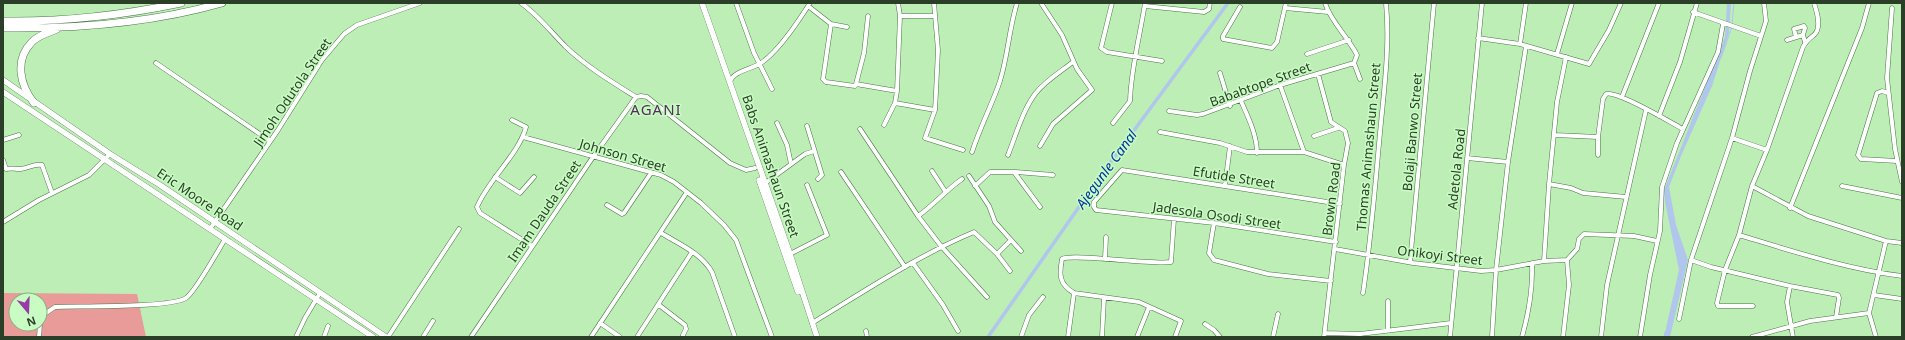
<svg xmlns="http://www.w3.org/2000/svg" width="1905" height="340" viewBox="0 0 1905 340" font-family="'Noto Sans',sans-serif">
<rect width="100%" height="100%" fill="#bceeb5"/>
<!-- green -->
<path fill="#e89b98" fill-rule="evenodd" d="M3,293L137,294L146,337H3ZM16,300H40V324H16Z"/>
<!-- water -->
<path fill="#b0c6ed" d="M1727,3H1731L1729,33L1712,86L1681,156L1669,187L1676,225L1688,260L1670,337H1664L1679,270L1665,202L1664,190L1725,37Z"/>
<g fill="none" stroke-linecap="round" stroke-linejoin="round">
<!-- stream -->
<path stroke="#b0c6ed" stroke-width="1" d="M1732,24L1734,3
M1721,58L1732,27
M1664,337L1665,332"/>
<!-- canal -->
<path stroke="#b0c6ed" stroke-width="3.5" d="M988,337L1107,167L1228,3"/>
<!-- street casing -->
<g stroke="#487643" stroke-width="5">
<path id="street" d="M521,3C538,15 551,32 566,47C587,67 612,82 636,97L641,96L647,97L730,163L746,170L755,168
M736,3L754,53L772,89
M934,3L938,50L936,92L935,110L925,138L963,150
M1112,3L1101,48L1107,52L1162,61
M808,6L831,24L847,27
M1145,6L1204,12L1209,9L1210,3
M1240,7L1223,36V39L1272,48L1277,42L1286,3
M1285,8L1328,12
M1892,8L1887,78L1895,149L1902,182
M1693,12L1761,36
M868,16L864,53L856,84L897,91
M900,16H935
M831,24L823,79L826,82L855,86L856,84
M1796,37L1794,29L1804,26L1805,28L1803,35
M1478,38L1520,44L1589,64L1609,30L1621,3
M1787,40L1803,35L1805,42
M1520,44L1526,3
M1307,54L1349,40
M1557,54L1572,3
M156,63L270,141
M1354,63L1360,79
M1220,73L1230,106
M1318,74L1331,122L1345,131L1348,143L1344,165L1324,337
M730,82C733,71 752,69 761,63C779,51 798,22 810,3
M1280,85L1304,152
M1888,93L1882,91L1877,93L1858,155L1861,159L1897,161
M1622,97L1659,3
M1241,101C1248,117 1257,135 1257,153
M895,103L935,110
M1169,111L1197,115L1203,114L1280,85L1354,63L1357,55C1348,37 1331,22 1325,3
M1659,116L1680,62L1697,3
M512,120L526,127C519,154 488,180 477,207L480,213L532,246
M777,123L787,145L791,164
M1113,123L1130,101C1131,68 1140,36 1145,3
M884,125L895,103L897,91L900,16L898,3
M807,126L822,175L818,179
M860,129L918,216L941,246L987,297
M1160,132L1220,143L1247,152H1304L1344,165
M1555,135L1598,137
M1314,136L1338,128
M523,137L661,175L674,182L701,203L724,225L736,240L772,337
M1732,138L1767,150
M3,140L19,135
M1040,146L1053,124L1092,90L1077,69L1062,35L1041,3
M972,152C980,127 992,105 1000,81C1008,55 1009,29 1017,3
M1008,155C1016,135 1022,112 1035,94C1045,81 1060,72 1073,62
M1598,155V137L1603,99L1606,94C1616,90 1670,122 1683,129
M1467,158L1508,162
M3,160L6,169C12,168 15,169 19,169C27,169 34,163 42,165L52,193
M932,171L945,191
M841,172L905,267
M1015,172L1053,175
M969,176L989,206L995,222L1021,251
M495,177L520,193L534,177
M764,184L805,154L814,151
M1549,184L1571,188L1583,193L1626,197
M975,186L990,172H1014L1040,207
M1225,186L1230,146
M1752,186L1808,216L1886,241L1902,243
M1842,186L1902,198
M607,205L622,214L624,213L651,173
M1790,208L1862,28L1869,3
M918,216C934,205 946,190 962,179
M3,222L39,200L89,175L110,154
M1214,223L1209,253L1214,260L1268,274L1331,281
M210,229L278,130L322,60L344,34L357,25L420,3
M661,233C679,244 701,253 712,272L735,337
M1739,235C1792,251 1847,269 1902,276
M1336,242L1214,223L1096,210L1094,207V202L1122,170L1340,204
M1335,249L1413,263L1481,271L1496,270L1544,261L1567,260
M790,254L827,235L807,185
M997,254L1010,271
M1105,259L1106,237
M1567,260L1577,249L1579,239L1584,234L1634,236L1657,241
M1691,260L1711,267L1790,286L1838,295L1839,298L1836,317
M1544,261L1549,184L1557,102L1566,57
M1410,262L1434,3
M913,263L943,305L958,331
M1790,286L1787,302L1793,337
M1074,293L1139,302L1181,321L1175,337
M1363,293C1371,240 1375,187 1380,133C1384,90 1390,46 1386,3
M1874,295L1902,299
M1388,301V329
M659,305L685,325L686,329L683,335
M1753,306H1718L1717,303L1725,270L1739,235L1752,186L1767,150L1803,47C1806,41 1809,39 1814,35C1822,28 1817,12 1814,3
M1679,319L1691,260L1732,138L1750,71L1766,21L1764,3
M40,320L43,315L55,307C78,306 171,308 186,298C195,292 218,251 225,239
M600,323L620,337
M812,323C865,291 917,256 974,232L997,254L1011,240
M1205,324L1214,330L1220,337
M866,331L867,337
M1325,333L1360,334L1451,323
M39,337L40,324
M296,337L305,318L320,293
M324,337L328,326
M388,337L459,229
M423,337L433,321
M471,337L593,157L636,97
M591,337L687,192
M637,337L692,252
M1021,337L1029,315L1043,297
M1068,337L1074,293C1059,284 1059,275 1062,259C1072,253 1151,265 1171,262L1174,219
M1102,337L1104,298
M1137,337L1149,307
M1273,337L1278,314
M1450,337L1482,3
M1492,337L1496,270L1508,162L1526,46
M1522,337C1529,312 1533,289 1532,263
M1563,337L1569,285L1567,260
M1601,337L1607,285L1646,110
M1640,337L1650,275L1660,231L1662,187L1677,143L1718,52L1723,24
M1752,337L1810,321L1869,313
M1876,337L1869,313L1886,241"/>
</g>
<!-- secondary casing -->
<g stroke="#487643" stroke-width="6">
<path id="secondary" d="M702,3L790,254L817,337
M3,80L110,154L160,185L386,337
M3,92L373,337
M759,180L798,292"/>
</g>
<!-- highway casing -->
<g stroke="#487643" stroke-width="8">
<path id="highway" d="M3,21C63,22 123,15 181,3
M3,28C75,29 152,23 222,3
M34,103C20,85 14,60 32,42C38,35 49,33 57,29"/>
</g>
<!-- street -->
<use href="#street" stroke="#fff" stroke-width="4"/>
<!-- secondary -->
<use href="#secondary" stroke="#fff" stroke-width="5.5"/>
<!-- highway -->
<use href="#highway" stroke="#fff" stroke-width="7"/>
<!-- rail -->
<path stroke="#6e906a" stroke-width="1" stroke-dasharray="2 4" stroke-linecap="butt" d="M3,3H59"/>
</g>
<g text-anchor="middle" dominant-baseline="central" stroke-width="3" stroke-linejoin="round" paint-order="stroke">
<!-- street labels -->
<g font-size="13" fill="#2a3e28" stroke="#c9fcc2">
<text transform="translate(1260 84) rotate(-20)">Bababtope Street</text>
<text transform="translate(292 92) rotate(-56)">Jimoh Odutola Street</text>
<text transform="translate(1412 132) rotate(-85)">Bolaji Banwo Street</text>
<text transform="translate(1368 147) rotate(-85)">Thomas Animashaun Street</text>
<text transform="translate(623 155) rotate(16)">Johnson Street</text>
<text transform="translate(771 166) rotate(71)">Babs Animashaun Street</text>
<text transform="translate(1456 169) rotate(-84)">Adetola Road</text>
<text transform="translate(1234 177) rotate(9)">Efutide Street</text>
<text transform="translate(200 199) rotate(34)">Eric Moore Road</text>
<text transform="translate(1331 199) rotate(-83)">Brown Road</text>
<text transform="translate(544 211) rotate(-56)">Imam Dauda Street</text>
<text transform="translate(1217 215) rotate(8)">Jadesola Osodi Street</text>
<text transform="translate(1440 255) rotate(7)">Onikoyi Street</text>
</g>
<!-- water labels -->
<g font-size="14" font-style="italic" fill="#0036a2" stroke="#c9fcc2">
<text transform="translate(1106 169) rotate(-54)">Ajegunle Canal</text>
</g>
<!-- quarter labels -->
<g font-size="15" letter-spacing="1" fill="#572b5f" stroke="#c9fcc2">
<text x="656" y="109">AGANI</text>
</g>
</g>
<!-- border -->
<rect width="1905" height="340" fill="none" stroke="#2a3e28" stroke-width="8"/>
<!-- north arrow -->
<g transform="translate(28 312) rotate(161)"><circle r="19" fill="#c9fcc2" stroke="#89b084"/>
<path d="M0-3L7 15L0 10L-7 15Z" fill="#973ba6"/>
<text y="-6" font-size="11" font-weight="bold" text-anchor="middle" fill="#2a3e28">N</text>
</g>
</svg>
